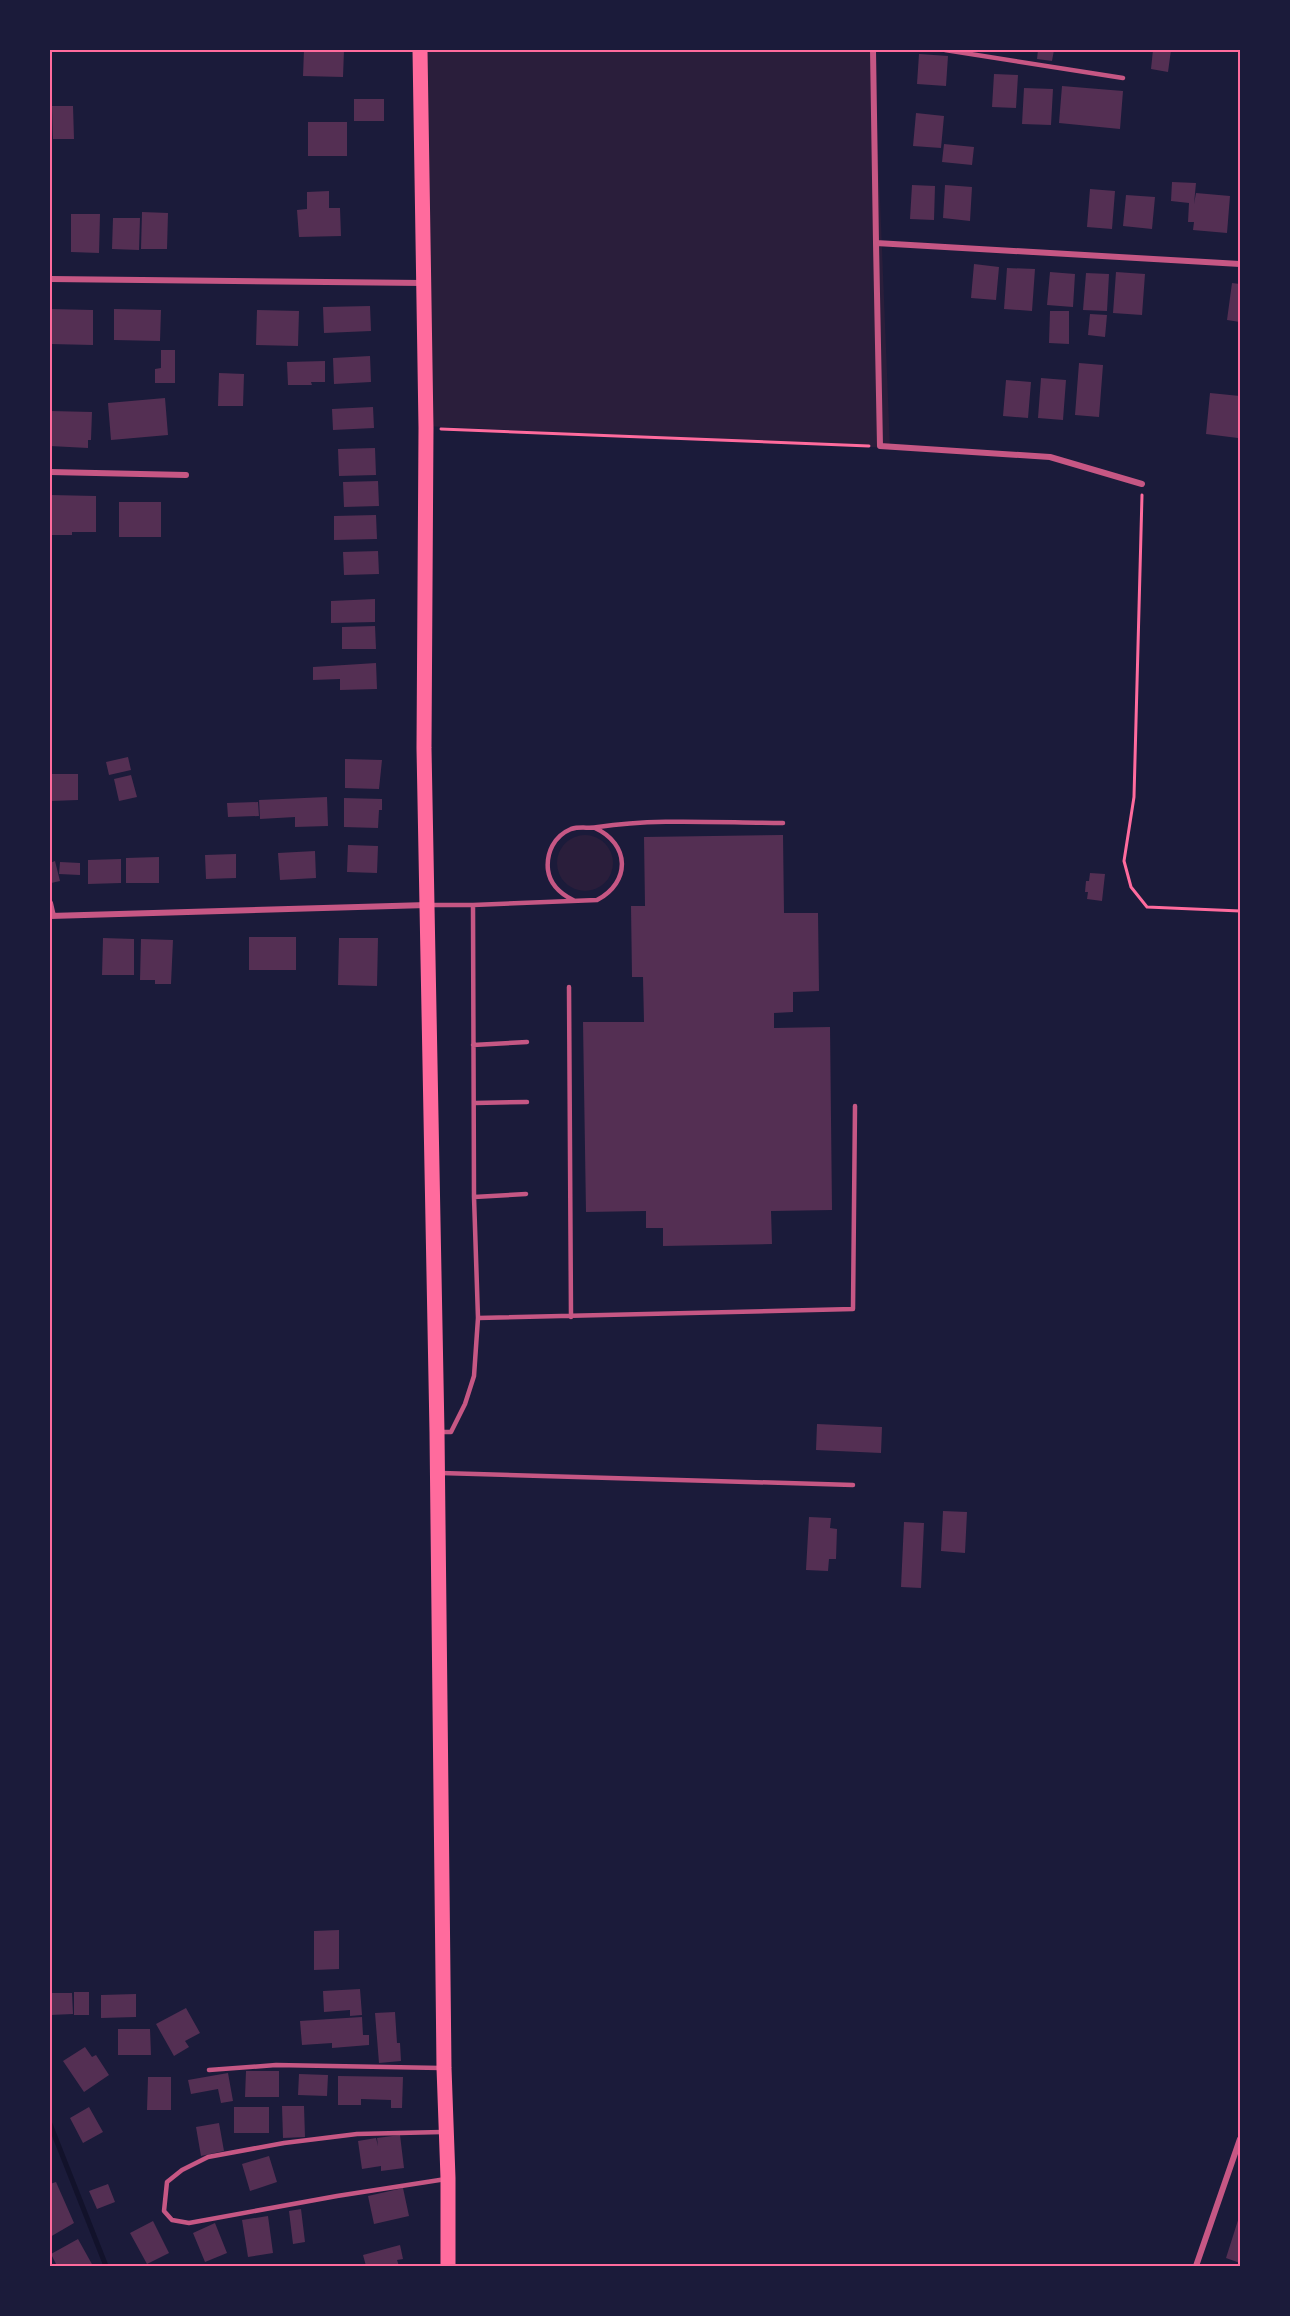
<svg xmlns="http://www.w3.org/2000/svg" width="1290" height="2316" viewBox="0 0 1290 2316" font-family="'PT Sans',sans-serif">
<rect width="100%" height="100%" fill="#1b1b3a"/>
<!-- green -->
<path fill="#2a1e3b" d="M414,50H874L890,448L423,426Z
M557 863a28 28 0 1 1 56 0a28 28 0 1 1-56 0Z"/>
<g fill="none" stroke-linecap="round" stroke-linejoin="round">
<!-- stream -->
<path stroke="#12122b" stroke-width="5" d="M50,2124L106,2266"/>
</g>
<!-- building -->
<path fill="#542f53" d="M304,50H344L343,77L303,76Z
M1038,50H1054L1052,61L1037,59Z
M1153,50H1171L1168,72L1151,69Z
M919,54L948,56L946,86L917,84Z
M994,74L1018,75L1016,108L992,107Z
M1062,86L1123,91L1120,129L1059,123Z
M1024,88L1053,89L1051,125L1022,124Z
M354,99H384V121H354Z
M52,106H73L74,139H53Z
M916,113L944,116L941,148L913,146Z
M308,122H347V156H308Z
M944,144L974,147L972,165L942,162Z
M1172,182L1196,183L1194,204L1196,193L1230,196L1227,233L1193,230L1194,222H1188L1189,203L1171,201Z
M912,185L935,186L934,220L910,219Z
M945,185L972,187L970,221L943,218Z
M1090,189L1115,191L1112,229L1087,227Z
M329,191V208H340L341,236L299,237L297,210L307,209V192Z
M1126,195L1155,197L1152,229L1123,226Z
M142,212L168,213L167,249H141Z
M71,214H100L99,253L71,252Z
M113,218H140L139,250L112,249Z
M974,264L999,267L996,300L971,298Z
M1007,268L1035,269L1032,311L1004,309Z
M1050,272L1075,274L1073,307L1047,305Z
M1116,272L1145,274L1142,315L1113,313Z
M1086,273L1109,274L1107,311L1083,310Z
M1232,283L1240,284V322L1227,320Z
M370,306L371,331L324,333L323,307Z
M50,309L93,310V345L50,344Z
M114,309L161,310L160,341L114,340Z
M257,310L299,311L298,346L256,345Z
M1050,311H1069V344L1049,343Z
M1090,314L1107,315L1105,337L1088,335Z
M161,350H175V383H155V369L161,368Z
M370,356L371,382L334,384L333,358Z
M325,361V382H311L312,385H288L287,362Z
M1079,363L1103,365L1099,417L1075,415Z
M219,373L244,374L243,406H218Z
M1041,378L1066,380L1063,420L1038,418Z
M1006,380L1031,382L1028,418L1003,416Z
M1210,393L1240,396L1238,438L1206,434Z
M165,398L168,435L111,440L108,403Z
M373,407L374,428L333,430L332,409Z
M50,411L92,412L91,440H88V448L50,446Z
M375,448L376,475L339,476L338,449Z
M378,481L379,506L344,507L343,482Z
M50,495L96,496V532H72V535H50Z
M119,502H161V537H119Z
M376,515L377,539L334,540V516Z
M378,551L379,574L344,575L343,552Z
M375,599V622L331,623V601Z
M375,626L376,649H342V627Z
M376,663L377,689L340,690V679L313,680V667Z
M128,757L131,770L109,775L106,762Z
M345,759L382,760L379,789L345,788Z
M50,774H78V800L50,801Z
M131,775L137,797L119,801L114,779Z
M327,797L328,826L295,827V817L260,819L259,800Z
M344,798L382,799V810H379L378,828L344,827Z
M258,802L259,816L228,817L227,803Z
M783,835L784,913H818L819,991L793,992V1012L774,1013V1028L830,1027L832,1210L771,1211L772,1244L663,1246V1228H646V1211L586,1212L583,1022H644L643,977H632L631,906H645L644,837Z
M348,845L378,846L377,873L347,872Z
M315,851L316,878L280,880L278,853Z
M236,854V878L206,879L205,855Z
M159,857V883H126V858Z
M121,859V883L88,884V860Z
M55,861L60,881L51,883L50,863Z
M60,862L80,863V875L59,874Z
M1090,873L1105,874L1102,901L1087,899L1088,892H1085L1086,881H1089Z
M249,937H296V970H249Z
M103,938L134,939V975H102Z
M339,938H378L377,986L338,985Z
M141,939L173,940L171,984H155V980H140Z
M817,1424L882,1427L881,1453L816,1450Z
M943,1511L967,1512L965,1553L941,1551Z
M809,1517L831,1518L830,1528L837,1529L836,1559H829L828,1571L806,1570Z
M904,1522L924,1523L921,1588L901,1587Z
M339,1930V1969L314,1970V1931Z
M360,1989L362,2015L350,2016V2010L324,2012L323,1991Z
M74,1992H89V2015H74Z
M50,1993H72L73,2014L50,2015Z
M136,1994V2017L101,2018V1995Z
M186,2008L200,2033L185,2041L189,2047L174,2056L156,2024Z
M395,2012L397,2043H400L401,2061L379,2063L375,2013Z
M362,2017L363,2035H369V2045L332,2048V2043L302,2045L300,2021L330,2019L332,2039L330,2019Z
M118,2029H150L151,2055H118Z
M85,2047L92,2057L96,2055L109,2075L84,2092L63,2061Z
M246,2071H279V2097H245Z
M228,2073L233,2101L221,2103L218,2089L191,2094L188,2080Z
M299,2074L328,2075L327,2096L298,2095Z
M338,2076L403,2077L402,2108H391V2100L361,2099V2105H338Z
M148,2077H171V2110H147Z
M282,2106H304L305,2137L283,2138Z
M89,2107L103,2132L83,2143L70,2118Z
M234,2107H269V2133H234Z
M219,2123L224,2151L201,2156L196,2127Z
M400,2135L404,2168L381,2171V2166L362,2169L358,2141L376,2138L378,2146L377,2138Z
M269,2156L277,2182L250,2191L242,2164Z
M56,2182L74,2223L50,2237V2184Z
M108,2184L115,2202L97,2209L89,2191Z
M403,2188L409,2216L374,2224L368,2196Z
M301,2209L305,2242L293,2244L289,2211Z
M1240,2214V2263L1226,2258Z
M268,2216L273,2253L248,2257L242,2220Z
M153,2221L169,2253L147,2264L130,2233Z
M215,2223L227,2253L205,2262L193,2233Z
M78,2239L93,2266H57L51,2254Z
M400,2245L403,2259L397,2260L399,2266H366L363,2255Z"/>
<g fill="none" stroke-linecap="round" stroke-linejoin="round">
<!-- path -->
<path stroke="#ff6b9d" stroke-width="3" d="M441,429L869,446
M1142,495L1134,797L1124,861L1131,887L1147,907L1240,911"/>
<!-- service -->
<path stroke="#c65784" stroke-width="4.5" d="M945,50L1123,78
M573,900C561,894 550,885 548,870C546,853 554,836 571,829C581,826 589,829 598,827C658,818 722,823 783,823
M431,905H473L597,900C631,882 630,844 595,828
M569,987L571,1317
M473,1045L527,1042
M475,1103L527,1102
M474,1197L526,1194
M478,1318L853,1309L855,1106
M439,1432H451L465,1404L474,1376L478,1318L474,1197L473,905
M441,1473L853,1485
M209,2070L276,2065L441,2068
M442,2132L357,2134L284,2143L208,2157L182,2170L167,2182L164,2211L172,2220L189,2223L337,2196L446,2179"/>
<!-- minor -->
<path stroke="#c65784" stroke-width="6" d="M873,50L876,243L1240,264
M876,243L880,446L1050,457L1142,484
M50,279L423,283
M50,472L186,475
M50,903L53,916
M50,916L427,905
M1196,2266L1240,2139"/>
<!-- primary -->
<path stroke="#ff6b9d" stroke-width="15" d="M420,50L426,428L424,748L437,1432L444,2068L448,2178V2266"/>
</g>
<!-- border -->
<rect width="1290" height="2316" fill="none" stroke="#1b1b3a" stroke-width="102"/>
<rect x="51" y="51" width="1188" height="2214" fill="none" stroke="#ff6b9d" stroke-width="2"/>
</svg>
